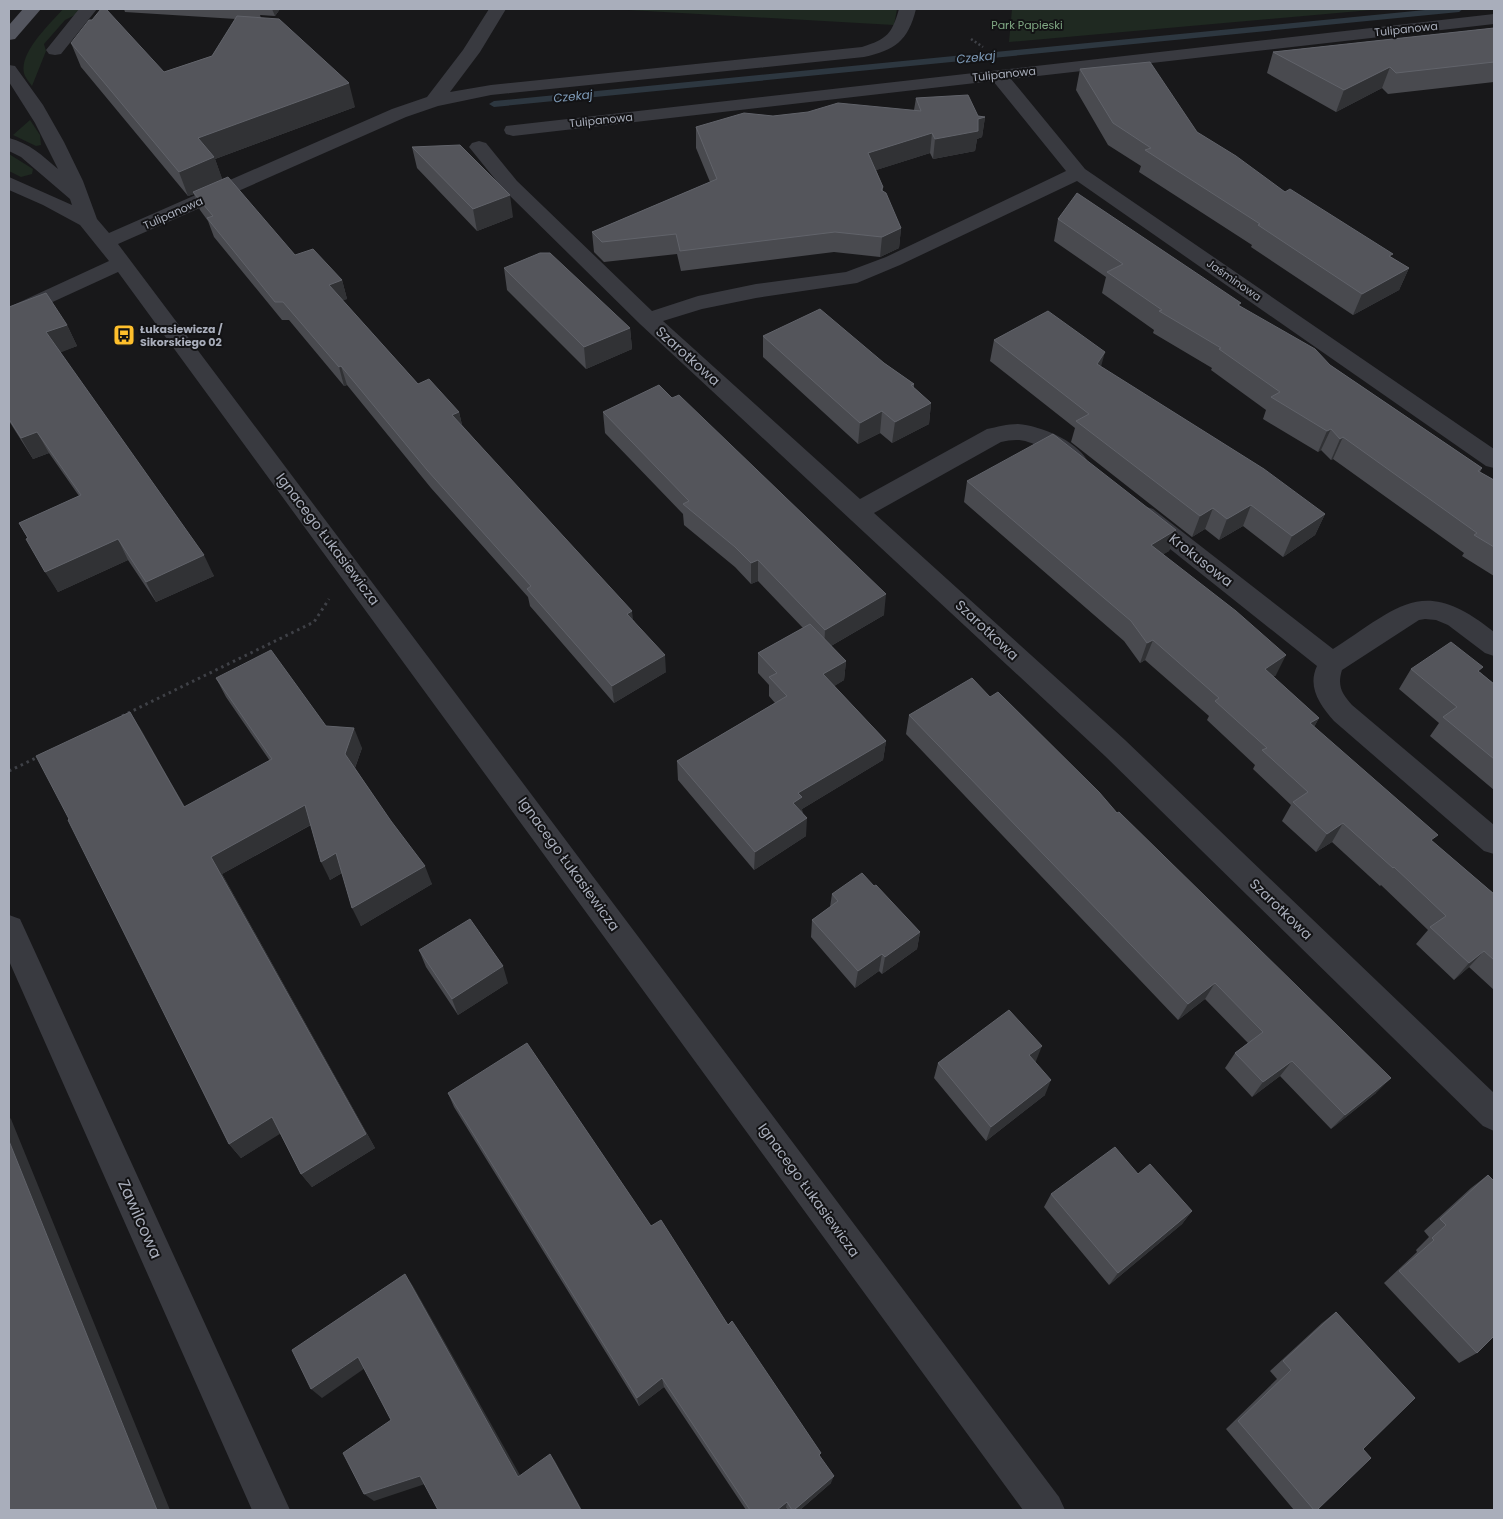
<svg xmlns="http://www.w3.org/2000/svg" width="1503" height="1519" viewBox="0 0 1503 1519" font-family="Poppins,sans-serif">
<rect width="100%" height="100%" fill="#18181a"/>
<!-- green -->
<path fill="#1f2921" d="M63,9H80L75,15L65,20L44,44L46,51L32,86C30,83 27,80 25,76C16,55 50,24 63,9Z
M611,9H897L894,25Z
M1012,9H1382L1009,42Z
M30,120L40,135L41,145L36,146L13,135Z
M9,154L33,169L32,174L21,177L9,171Z"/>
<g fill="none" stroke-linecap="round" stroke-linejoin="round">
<!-- stream -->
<path fill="#2d3740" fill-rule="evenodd" d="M1435,9H1463L1459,12L494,107L489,104L494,101Z"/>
<!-- path-far1 -->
<path stroke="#3f4147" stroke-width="2.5" stroke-dasharray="2 2.5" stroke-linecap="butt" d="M971,39L983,47"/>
<!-- path -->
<path stroke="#3f4147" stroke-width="3" stroke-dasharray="2.5 4" stroke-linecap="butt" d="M122,716L314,622L329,599
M9,771L40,756"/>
<!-- minor -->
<path fill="#393a40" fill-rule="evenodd" d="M79,9H97L61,54L55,55L49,54L46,50Z
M489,9H506L480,52L450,92L491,85L862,47C887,39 892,34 899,9H916C908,41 895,50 864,57L491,95L438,106L406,117L118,244L1059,1497L1065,1510H1023L118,272L9,322V307L109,261L80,225L43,205L9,190V177L72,205L70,199L21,157L9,151V138C29,143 43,156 58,169L35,123L9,82V65L15,66L43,105L64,142L83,181L97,219L109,233L392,109L427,97L463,50Z
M1494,14V24L1011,79L1085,169L1494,449V468L1486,466L1077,181L900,265L857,283L756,298L702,309L663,321L860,499L987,429C997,427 1007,424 1018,424C1041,426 1075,440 1087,460L1083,466C1062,472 1048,447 1028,442C1020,439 1010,440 1001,442L874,513L1125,740L1494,1093V1131L1483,1126L1105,756L640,324L503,189L469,147L472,143L479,141L486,143L517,181L652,311L698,296L756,284L846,272L886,257L1066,171L993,81L513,136L506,134L504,130L506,126Z
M1144,506L1153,509L1333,649C1399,607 1422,574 1494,632V656L1485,653L1448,625L1436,620L1425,619L1419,620L1342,670C1337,686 1342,694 1352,705L1494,825V854L1484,851L1334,721C1320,705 1307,687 1317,666L1135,521L1132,515L1135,509Z
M9,915L20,919L290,1510H252L9,961Z"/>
<!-- major -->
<path fill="#54565f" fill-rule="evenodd" d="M23,9H41L15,39L9,40V25Z"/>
</g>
<!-- wall -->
<path fill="#494a4f" d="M124,9H280L275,16L260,15L261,18L355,107L215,159L222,179L295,255L342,280L347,299L342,300L418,384L459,412L462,425L634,621L666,672L614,703L530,606L528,597L431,488L347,385L344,386L289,320H282L214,237L208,221L200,210L194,194L188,196L81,67L71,43L164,72L212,56L236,19L125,12Z
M1494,28V82L1388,94L1382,88L1336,112L1267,73L1273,52Z
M1080,69L1197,132L1285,192L1409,268L1399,290L1353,315L1251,247L1252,245L1139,172L1141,166L1108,145L1076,90Z
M916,98L978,116L985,117L982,137L977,139L975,151L933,159L930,153L876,170L883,187V191L901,228L899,248L880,257L834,252L681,271L677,254L604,262L594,252L592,232L710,182L696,148V127L773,116L914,110Z
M412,147L513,217L477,231L417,168Z
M1058,219L1240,306L1330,365L1482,468L1480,472L1494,480V576L1462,556L1464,553L1333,459L1331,460L1321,450L1318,452L1263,419L1266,410L1211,370L1212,368L1153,333L1154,330L1102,293L1106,277L1054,241Z
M504,268L630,328L632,349L586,369L507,290Z
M9,307L67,325L77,346L60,352L214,576L156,602L128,560L58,592L19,523L79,496L49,453L33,459L9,421Z
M763,336L884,363L914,384V388L931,403L929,424L892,443L880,433L858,444L763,357Z
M994,340L1101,367L1325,514L1315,535L1283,557L1243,526L1219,540L1205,529L1192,537L1071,442L1075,428L990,361Z
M603,412L884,615L831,646L846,661L844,680L834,686L886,741L883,760L802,809L806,836L754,870L678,780L677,761L775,703L769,696V685L758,673V653L803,628L758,581L751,584L735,567L684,525L683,514L605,433Z
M967,481L1176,530L1169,551L1163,554L1276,675L1273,677L1319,718L1314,727L1433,842L1494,894V990L1469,967L1454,980L1416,944L1428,930L1381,885L1380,886L1332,842L1316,852L1282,821L1291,805L1253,769L1255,765L1207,720L1209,716L1145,660L1140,663L1124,641L964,502Z
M1411,669L1480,672L1494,684V790L1430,736L1439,723L1399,689Z
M216,678L326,726L362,748L355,768L432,884L361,926L342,873L330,880L311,825L222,874L375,1148L312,1187L301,1174L280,1133L241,1158L229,1144L69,819L130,712L185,807L270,761L226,697Z
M990,697L1117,813L1376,1093L1331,1129L1280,1076L1252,1097L1225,1068L1235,1053L1248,1043L1205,999L1178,1020L906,734L909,715Z
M874,886L920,932L917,949L882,974L879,971L855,988L811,937L812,920L830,907L832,894Z
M419,950L508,983L458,1015L426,967Z
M1036,1061L1035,1062L1045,1095L986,1141L934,1078L938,1063Z
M448,1093L651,1226L728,1325L820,1457L831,1483L800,1510H788L786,1508L784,1510H746L664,1387L639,1406L454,1107Z
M1138,1174L1192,1211L1182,1224L1109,1285L1044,1207L1051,1194Z
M1488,1175L1477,1353L1459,1363L1384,1283L1417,1252L1416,1250L1429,1237L1424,1231L1471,1188Z
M1336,1312L1363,1449L1317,1510H1294L1226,1429L1277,1379L1270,1371L1322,1323Z"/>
<!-- shaded-wall -->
<path fill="#313235" d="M272,9H280L275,16Z
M1390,67L1382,88L1336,112L1344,90Z
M349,83L355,107L215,159L223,181L193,192L194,194L188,196L179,172L198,138Z
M985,117L982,137L977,139L975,151L933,159L935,139L978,119Z
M932,133L930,153L867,173L868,153Z
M510,195L513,217L477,231L473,209Z
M901,228L899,248L880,257L882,237Z
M1409,268L1399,290L1353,315L1362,294Z
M342,280L347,299L334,304L329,285Z
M67,325L77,346L57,354L46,332Z
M630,328L632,349L586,369L584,347Z
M1105,352L1099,374L1097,364Z
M341,366L347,385L344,386L339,367Z
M931,403L929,424L892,443L895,422Z
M882,411L880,433L858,444L860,423Z
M459,412L463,430L452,415Z
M1331,429L1321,450L1318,452L1327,431Z
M37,432L49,453L33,459L21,438Z
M1343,437L1333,459L1331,460L1340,439Z
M1251,505L1243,526L1219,540L1227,519Z
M1213,508L1205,529L1192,537L1200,516Z
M1325,514L1315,535L1283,557L1292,536Z
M1176,530L1169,551L1144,566L1151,545Z
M118,539L128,560L58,592L45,572Z
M204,555L214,576L156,602L146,582Z
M758,560V581L751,584V563Z
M886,594L884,615L824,650L825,630Z
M632,611L634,628L627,614Z
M1153,640L1145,660L1140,663L1147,643Z
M665,655L666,672L614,703L612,686Z
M1286,655L1276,675L1256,689L1265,669Z
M846,661L844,680L822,694L823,674Z
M130,712L142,731L195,826L184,807Z
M1319,718L1308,737L1310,723Z
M354,728L362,748L353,773L345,754Z
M886,741L883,760L802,809L801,816L793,803L798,793Z
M305,805L314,823L222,874L375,1148L312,1187L301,1174L211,857Z
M807,818L806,836L754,870L755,852Z
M1343,823L1332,842L1316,852L1327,834Z
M336,853L345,871L330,880L321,862Z
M425,866L432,884L361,926L352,908Z
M920,932L917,949L882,974L885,957Z
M1484,951L1469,967L1454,980L1469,963Z
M882,954L879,971L855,988L858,971Z
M503,966L508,983L458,1015L452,999Z
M1215,983L1205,999L1178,1020L1188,1004Z
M1042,1046L1036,1061L1023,1071L1029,1055Z
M1292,1061L1280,1076L1252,1097L1263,1082Z
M1391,1078L1376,1093L1331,1129L1345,1115Z
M1051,1080L1045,1095L986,1141L991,1127Z
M9,1117L11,1119L170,1510H157L9,1141Z
M272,1117L283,1132L241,1158L229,1144Z
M1192,1211L1182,1224L1109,1285L1118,1273Z
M405,1274L413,1286L525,1484L518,1477Z
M358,1357L368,1366L322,1398L311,1389Z
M662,1378L664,1387L639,1406L637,1398Z
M550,1454L555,1461L582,1510H581Z
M420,1476L428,1483L374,1501L364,1494Z
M834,1476L831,1483L800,1510H794Z
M787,1502L786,1508L784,1510H777Z"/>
<!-- building -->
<path fill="#54555b" stroke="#61636a" d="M101,9H106L164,72L212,56L237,16L279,19L349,83L198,138L214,157L179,172L71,43L89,20H92Z
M1494,28V62L1396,73L1390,67L1344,90L1273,52Z
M1150,62L1197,132L1236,156L1285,192L1290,189L1393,254L1389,256L1409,268L1362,294L1258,225L1260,224L1145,150L1151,148L1113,123L1080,69Z
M968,95L978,116L985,117L978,119V131L935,139L932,133L868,153L883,187L881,190L886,193L901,228L882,237L835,232L680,251L676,234L602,242L592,232L717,179L696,127L744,113L773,116L808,112L838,103L921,111L916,98Z
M460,145L510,195L473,209L412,147Z
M228,177L295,255L313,249L342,280L329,285L418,384L429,379L459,412L452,415L632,611L627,614L665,655L612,686L527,589L531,586L427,470L341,366L339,367L283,302H275L207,218L213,216L193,192Z
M1077,193L1241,303L1238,305L1315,349L1330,365L1482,468L1478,471L1494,480V547L1474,535L1477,533L1343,437L1340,439L1331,429L1327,431L1271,397L1280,392L1219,349L1221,348L1159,311L1162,310L1107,272L1123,264L1058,219Z
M540,253H550L630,328L584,347L504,268Z
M46,293L67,325L46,332L204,555L146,582L118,539L45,572L26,539L28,538L19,523L81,495L37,432L21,438L9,419V307Z
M820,309L884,363L914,384L911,385L931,403L895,422L882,411L860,423L763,336Z
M1048,311L1105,352L1097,364L1264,469L1325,514L1292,536L1251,505L1227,519L1213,508L1200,516L1076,421L1089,414L994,340Z
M659,385L672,398L679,395L886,594L825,630L758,560L751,563L735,547L683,504L689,501L603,412Z
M1053,434L1176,530L1151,545L1236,611L1286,655L1265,669L1319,718L1310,723L1438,835L1431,840L1494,894V960L1484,951L1469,963L1430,927L1446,916L1394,867L1393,868L1343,823L1327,834L1293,802L1308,792L1262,750L1267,748L1215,701L1219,698L1153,640L1147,643L1131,621L967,481Z
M810,624L846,661L823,674L886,741L798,793L802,797L793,803L807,818L755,852L677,761L787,696L769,677L777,673L758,653Z
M1451,642L1483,667L1478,671L1494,684V759L1443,717L1457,707L1411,669Z
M271,650L326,726L354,728L345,754L391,821L425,866L352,908L336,853L321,862L305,805L211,857L366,1134L301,1174L272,1117L229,1144L68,820L69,819L36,756L130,712L184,807L272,759L216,678Z
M972,678L990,697L998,692L1099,792L1117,813L1119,812L1391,1078L1345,1115L1292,1061L1263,1082L1235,1053L1263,1032L1215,983L1188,1004L909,715Z
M862,873L874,886L876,885L920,932L885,957L882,954L858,971L812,920L838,901L832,894Z
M470,919L503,966L452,999L419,950Z
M1009,1010L1042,1046L1029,1055L1051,1080L991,1127L938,1063Z
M527,1043L651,1226L661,1220L728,1325L732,1321L821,1453L819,1455L834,1476L794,1510H792L787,1502L777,1510H750L662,1378L637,1398L448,1093Z
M9,1141L157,1510H9Z
M1115,1147L1138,1174L1150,1164L1192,1211L1118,1273L1051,1194Z
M1488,1175L1494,1181V1336L1477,1353L1399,1271L1434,1240L1432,1238L1446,1225L1440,1219Z
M405,1274L518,1477L550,1454L581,1510H438L420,1476L364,1494L343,1453L391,1420L358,1357L311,1389L292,1350Z
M1336,1312L1415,1398L1363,1449L1371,1458L1317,1510H1314L1238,1421L1291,1370L1283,1361Z"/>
<!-- icons -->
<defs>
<g id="bus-square" transform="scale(1.125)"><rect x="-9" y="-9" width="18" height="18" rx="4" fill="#febf2c" stroke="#131315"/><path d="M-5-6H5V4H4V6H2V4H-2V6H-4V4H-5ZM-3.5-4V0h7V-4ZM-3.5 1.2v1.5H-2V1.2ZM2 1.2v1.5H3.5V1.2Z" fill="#111"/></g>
</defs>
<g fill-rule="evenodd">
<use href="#bus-square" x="124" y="335"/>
</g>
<g text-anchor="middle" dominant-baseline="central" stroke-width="4" stroke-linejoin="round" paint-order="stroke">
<!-- far-park labels -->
<g font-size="11" fill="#7fa783" stroke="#131315">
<text x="1027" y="25">Park Papieski</text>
</g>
<!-- far-street labels -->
<g font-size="11" fill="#a9aebb" stroke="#131315">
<text transform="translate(1406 29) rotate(-6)">Tulipanowa</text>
<text transform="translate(1004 74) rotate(-6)">Tulipanowa</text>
<text transform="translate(601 120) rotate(-6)">Tulipanowa</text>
<text transform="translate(173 213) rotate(-24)">Tulipanowa</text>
<text transform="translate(1234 280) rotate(35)">Jaśminowa</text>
</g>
<!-- far-poi labels -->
<g font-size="11" font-weight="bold" fill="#a9aebb" stroke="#131315" text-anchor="start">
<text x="140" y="329">Łukasiewicza /<tspan x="140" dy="13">Sikorskiego 02</tspan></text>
</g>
<!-- far-water labels -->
<g font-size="12" font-style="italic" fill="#7e9bb8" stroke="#131315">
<text transform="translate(976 57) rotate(-6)">Czekaj</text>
<text transform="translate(573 96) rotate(-6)">Czekaj</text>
</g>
<!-- street labels -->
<g font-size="14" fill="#a9aebb" stroke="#131315">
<text transform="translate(688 356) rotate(42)">Szarotkowa</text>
<text transform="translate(328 539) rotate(53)">Ignacego Łukasiewicza</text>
<text transform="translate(1201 560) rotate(38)">Krokusowa</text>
<text transform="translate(987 630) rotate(43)">Szarotkowa</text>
<text transform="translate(569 864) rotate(54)">Ignacego Łukasiewicza</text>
<text transform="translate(1281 909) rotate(44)">Szarotkowa</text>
<text transform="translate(809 1190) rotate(54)">Ignacego Łukasiewicza</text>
</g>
<!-- near-street labels -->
<g font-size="16" fill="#a9aebb" stroke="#131315">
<text transform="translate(140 1219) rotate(66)">Zawilcowa</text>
</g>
</g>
<!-- border -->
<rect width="1503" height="1519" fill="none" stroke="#a9aebb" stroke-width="20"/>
</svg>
